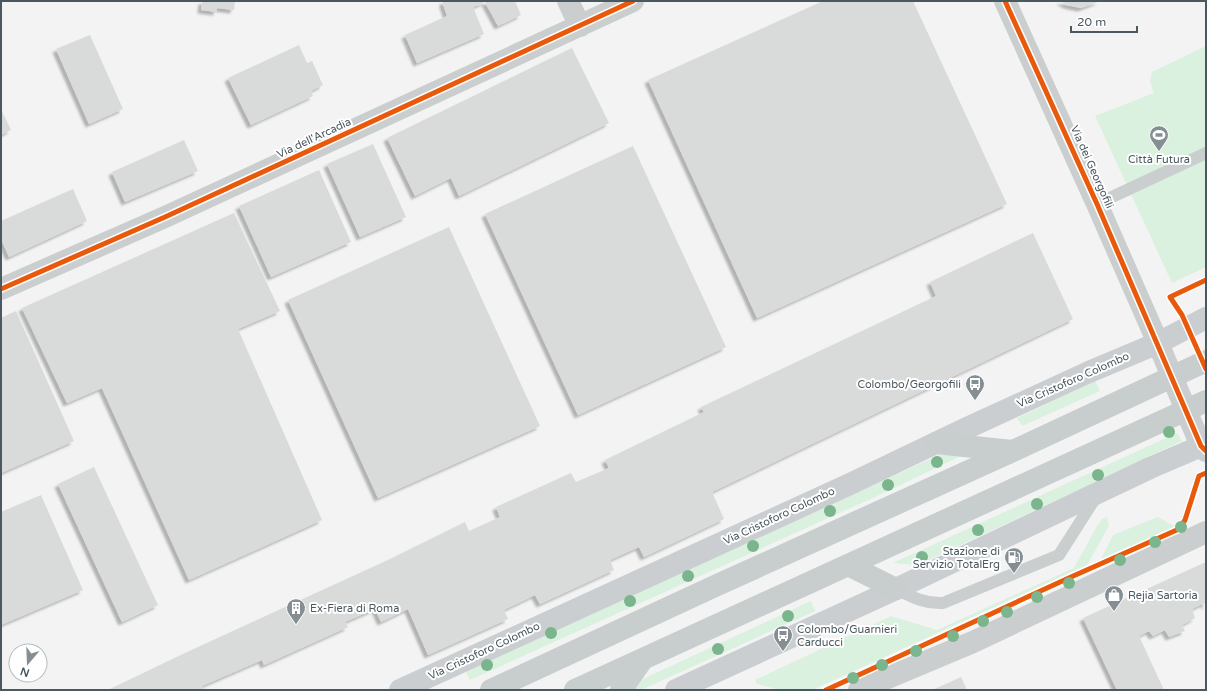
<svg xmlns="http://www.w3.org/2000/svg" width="1207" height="691" viewBox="0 0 1207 691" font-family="'Varela Round',sans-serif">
<defs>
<filter id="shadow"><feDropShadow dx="-3.5" dy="3.5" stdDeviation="1" flood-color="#0004"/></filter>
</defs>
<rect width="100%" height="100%" fill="#f3f3f3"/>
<!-- green -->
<path fill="#d9f1de" d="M1206,46V267L1172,283L1095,116L1154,93L1150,82L1152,72Z
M1095,381L1100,391L1022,426L1017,418Z
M1177,433L1182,441L918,565L893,563Z
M939,455H963L875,497L470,680L466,672Z
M1107,517L1109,526L1087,565L812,690H780L757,684L755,680L891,616L937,630L1074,568L1097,526L1102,519Z
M1158,517L1175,527L1101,559L1113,535Z
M811,601L815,611L641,690H632L643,679Z"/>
<!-- building -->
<path fill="#d9dbdb" filter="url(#shadow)" d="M202,1H235L234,10L217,8V12L201,10Z
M443,1H515L521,15L498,26L485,2L473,7L484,34L417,63L405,35L447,16L443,4Z
M823,1H913L1007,204L757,318L648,80Z
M1060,1H1100L1081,8L1067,5Z
M90,35L123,109L89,124L56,49Z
M299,45L307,63L312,61L323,85L311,91L313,96L251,125L228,78Z
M572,48L609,123L459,196L451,178L415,196L387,138Z
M1,109L11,130L1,135Z
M184,140L198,171L125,202L112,172Z
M373,144L406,217L360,237L327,164Z
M633,146L726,347L578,415L485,214Z
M319,170L351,242L271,277L239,206Z
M73,189L87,221L9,257L2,241L1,242V221Z
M234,213L280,311L238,329L322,520L189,580L102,388L67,403L22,308Z
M449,227L540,426L378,498L288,300Z
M1033,233L1073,319L712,492L724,519L644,557L639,547L610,560L614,570L540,604L535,595L504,610L508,619L428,655L408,609L381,622L375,609L345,622L348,627L264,665L262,660L202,686L204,690H108L185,653L388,560L465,522L469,531L500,517L496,507L571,473L576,482L609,468L605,460L704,412L701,407L936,296L930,282Z
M16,311L74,441L1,473V318Z
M94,467L158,605L122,622L58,484Z
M41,495L83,590L1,625V512Z
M1206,562V607L1204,603L1192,609L1195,618L1182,625L1185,631L1169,637L1165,630L1153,636L1149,631L1139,636L1164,690H1117L1083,618Z
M961,677L967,690H932L946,684Z"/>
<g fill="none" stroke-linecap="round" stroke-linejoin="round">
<!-- lane -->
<path stroke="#cacecf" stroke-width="12" d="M1097,204L1206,153
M896,589C912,597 925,604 943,603L1059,555L1096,497"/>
<!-- street -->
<path stroke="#cacecf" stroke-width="22" d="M568,1L580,26
M1005,1L1097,204L1158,343
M1,289L165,217L633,1
M859,690L973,642L1206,532"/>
<!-- secondary -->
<path stroke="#cbced0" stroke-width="22" d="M1158,343L1201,446L1206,451
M400,690L850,484L967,428L1089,372L1158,343L1206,318
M676,690L896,589L1150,468L1206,444"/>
<!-- primary -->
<path stroke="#c8cdce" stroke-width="22" d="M936,443L1012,451
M848,565L896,589
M491,690L715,586L1013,451L1206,361
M575,690L1206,401
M621,690L643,659"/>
<!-- cycleway casing -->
<g stroke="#fff" stroke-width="8">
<path id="cycleway" d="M1005,1L1097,204L1201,446L1206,451
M1206,280L1170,297L1182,315L1206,369
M1,289L165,217L633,1
M826,690L1071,577L1179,529L1185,520L1199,476L1206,473"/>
</g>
<!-- cycleway -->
<use href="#cycleway" stroke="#e8590c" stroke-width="5"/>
</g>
<!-- trees -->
<g fill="#7bb58e">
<circle cx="1169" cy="432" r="6"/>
<circle cx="937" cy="462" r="6"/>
<circle cx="1098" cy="475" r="6"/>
<circle cx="888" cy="485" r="6"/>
<circle cx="1037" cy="504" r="6"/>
<circle cx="830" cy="511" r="6"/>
<circle cx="1181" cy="527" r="6"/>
<circle cx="978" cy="530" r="6"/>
<circle cx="1155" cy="542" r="6"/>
<circle cx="753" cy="546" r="6"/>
<circle cx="922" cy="557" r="6"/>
<circle cx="1120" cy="560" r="6"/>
<circle cx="688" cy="576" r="6"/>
<circle cx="1069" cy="583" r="6"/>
<circle cx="1037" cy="597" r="6"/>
<circle cx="630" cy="601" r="6"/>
<circle cx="1007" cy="612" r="6"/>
<circle cx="788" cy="616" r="6"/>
<circle cx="983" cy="621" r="6"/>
<circle cx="551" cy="633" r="6"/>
<circle cx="953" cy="636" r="6"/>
<circle cx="718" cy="649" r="6"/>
<circle cx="916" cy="651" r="6"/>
<circle cx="487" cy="665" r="6"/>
<circle cx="882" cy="665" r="6"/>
<circle cx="853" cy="678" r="6"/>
</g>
<!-- icons -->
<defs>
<g id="stadium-pin" transform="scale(1)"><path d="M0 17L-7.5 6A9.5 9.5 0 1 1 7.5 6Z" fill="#858f93" stroke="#fff"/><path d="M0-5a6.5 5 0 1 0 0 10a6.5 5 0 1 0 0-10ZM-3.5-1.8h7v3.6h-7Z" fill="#fff"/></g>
<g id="bus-pin" transform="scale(1)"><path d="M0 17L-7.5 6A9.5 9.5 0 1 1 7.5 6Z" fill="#858f93" stroke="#fff"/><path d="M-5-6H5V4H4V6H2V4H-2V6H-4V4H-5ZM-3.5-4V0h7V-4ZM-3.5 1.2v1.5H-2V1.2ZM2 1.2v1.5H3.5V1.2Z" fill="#fff"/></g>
<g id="fuel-pin" transform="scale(1)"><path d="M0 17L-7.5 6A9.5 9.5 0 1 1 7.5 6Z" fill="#858f93" stroke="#fff"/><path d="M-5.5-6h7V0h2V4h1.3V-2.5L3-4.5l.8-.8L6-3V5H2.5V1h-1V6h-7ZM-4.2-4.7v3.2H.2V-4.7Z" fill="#fff"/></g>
<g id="shop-pin" transform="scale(1)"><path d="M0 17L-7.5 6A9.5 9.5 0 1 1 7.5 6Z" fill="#858f93" stroke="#fff"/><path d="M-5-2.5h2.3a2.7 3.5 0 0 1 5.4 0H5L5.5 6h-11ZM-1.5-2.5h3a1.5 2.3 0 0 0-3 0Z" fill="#fff"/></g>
<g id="building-pin" transform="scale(1)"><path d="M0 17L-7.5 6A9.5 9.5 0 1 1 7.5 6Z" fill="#858f93" stroke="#fff"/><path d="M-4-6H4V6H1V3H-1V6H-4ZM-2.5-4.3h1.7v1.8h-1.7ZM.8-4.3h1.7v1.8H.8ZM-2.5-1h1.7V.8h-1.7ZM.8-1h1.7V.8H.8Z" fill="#fff"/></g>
</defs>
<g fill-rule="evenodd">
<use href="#stadium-pin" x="1159" y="135"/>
<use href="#bus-pin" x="975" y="384"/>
<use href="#fuel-pin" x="1014" y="557"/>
<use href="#shop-pin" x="1114" y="595"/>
<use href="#building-pin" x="296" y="608"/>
<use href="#bus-pin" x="783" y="635"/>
</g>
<g text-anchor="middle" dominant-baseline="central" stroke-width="4" stroke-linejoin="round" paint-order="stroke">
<!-- street labels -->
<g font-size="11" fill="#4a5960" stroke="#fff">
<text transform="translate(314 138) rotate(-25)">Via dell'Arcadia</text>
<text transform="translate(1092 167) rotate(66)">Via dei Georgofili</text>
<text transform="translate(1073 380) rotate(-24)">Via Cristoforo Colombo</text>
<text transform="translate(779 516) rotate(-25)">Via Cristoforo Colombo</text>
<text transform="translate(484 651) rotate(-25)">Via Cristoforo Colombo</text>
</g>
<!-- poi labels -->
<g font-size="11" fill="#4a5960" stroke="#fff" text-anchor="start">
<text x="1159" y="159" text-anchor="middle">Città Futura</text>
<text x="961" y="384" text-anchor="end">Colombo/Georgofili</text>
<text x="1000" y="551" text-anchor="end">Stazione di<tspan x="1000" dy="13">Servizio TotalErg</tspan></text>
<text x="1128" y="595">Rejia Sartoria</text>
<text x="310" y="608">Ex-Fiera di Roma</text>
<text x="797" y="629">Colombo/Guarnieri<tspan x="797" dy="13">Carducci</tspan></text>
</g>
</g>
<!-- border -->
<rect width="1207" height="691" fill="none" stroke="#4a5960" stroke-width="4"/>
<!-- north arrow -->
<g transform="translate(28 663) rotate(199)"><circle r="19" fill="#ffffff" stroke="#b7bdbf"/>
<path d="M0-3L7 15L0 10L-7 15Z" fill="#858f93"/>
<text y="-6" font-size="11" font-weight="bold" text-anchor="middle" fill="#4a5960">N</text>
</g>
<!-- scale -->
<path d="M1071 26v6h66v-6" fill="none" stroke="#4a5960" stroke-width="2"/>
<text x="1077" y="26" font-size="12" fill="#4a5960" stroke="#ffffff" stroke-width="3" paint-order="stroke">20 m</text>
</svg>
